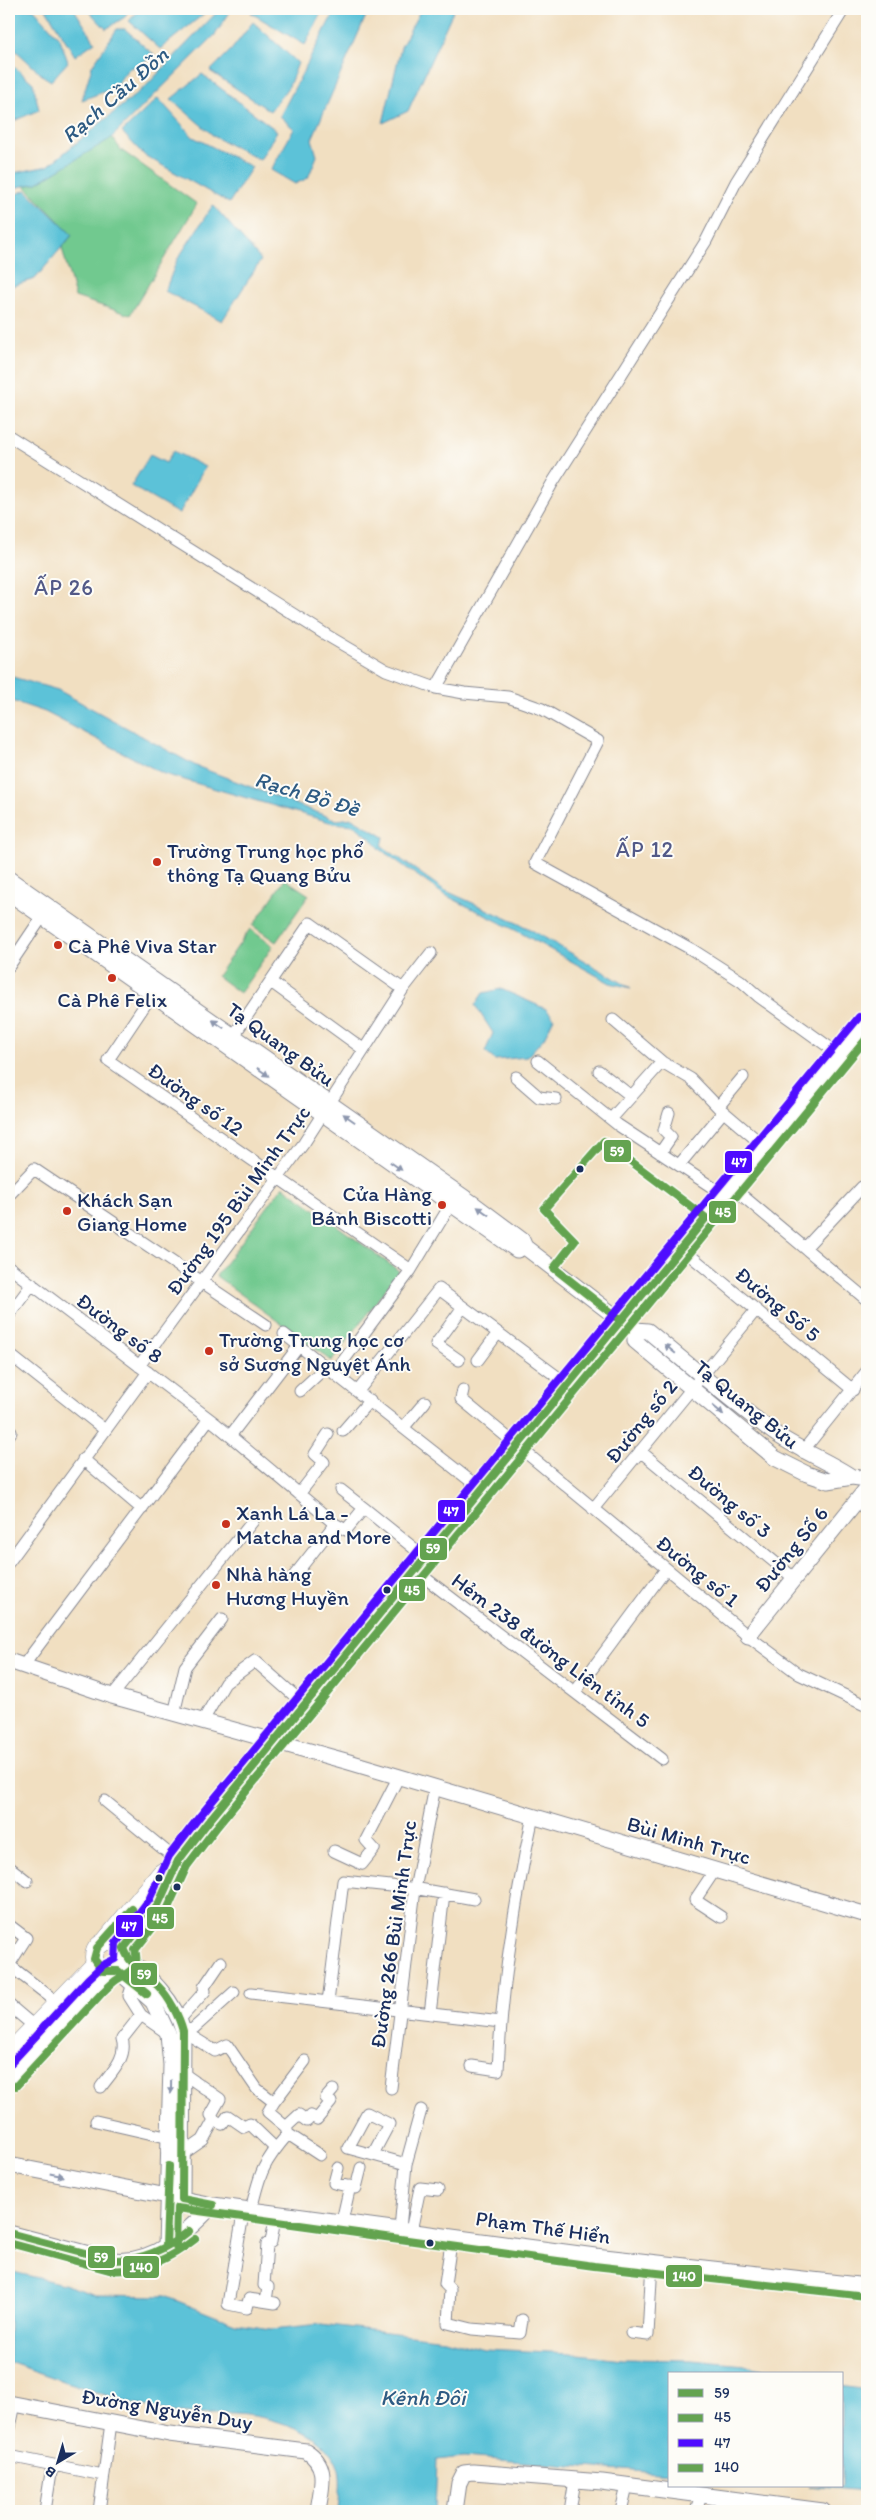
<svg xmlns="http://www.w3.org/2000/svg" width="876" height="2520" viewBox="0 0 876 2520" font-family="Itim,sans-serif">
<rect width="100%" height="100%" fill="#fdfcf7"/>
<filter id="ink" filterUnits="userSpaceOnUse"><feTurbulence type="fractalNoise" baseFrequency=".02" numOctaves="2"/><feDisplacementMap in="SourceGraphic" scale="10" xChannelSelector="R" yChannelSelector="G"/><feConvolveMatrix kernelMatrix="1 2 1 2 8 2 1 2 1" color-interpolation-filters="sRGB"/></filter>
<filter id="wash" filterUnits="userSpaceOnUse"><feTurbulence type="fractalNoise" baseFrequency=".0096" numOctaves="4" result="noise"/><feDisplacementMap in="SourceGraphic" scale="20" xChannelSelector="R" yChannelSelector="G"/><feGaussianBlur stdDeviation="1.12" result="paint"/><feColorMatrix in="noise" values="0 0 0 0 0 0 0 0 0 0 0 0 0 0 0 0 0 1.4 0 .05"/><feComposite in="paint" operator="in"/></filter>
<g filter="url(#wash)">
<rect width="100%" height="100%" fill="#f1dfc1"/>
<!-- green -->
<path fill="#71c98f" stroke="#467c76" d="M112,137L121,150L197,204L130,315L75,297L62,248L72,235L25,186L37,183Z
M285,879L309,895L276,942L253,926Z
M250,929L273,946L240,993L217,976Z
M283,1186L399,1271L332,1361L216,1276Z
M172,2204L191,2210L186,2221L175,2228Z"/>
<!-- water -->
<path fill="#5bc2d8" stroke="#3b789b" d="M9,9H34L60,39L68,62L51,81L43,76L9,44Z
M46,9H74L95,42L75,56Z
M87,9H129L125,17L106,29Z
M140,9H210L160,49L129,21Z
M220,9H232L215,35L110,139L37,183L9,189V174L48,166L145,87Z
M254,9H323L305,45L251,13Z
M339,9H369L312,139L317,156L308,178L295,184L271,170L294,129L280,116L330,20Z
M421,9H454L408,111L383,123L401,47Z
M253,22L298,63L289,86L270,111L210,71L232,49Z
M117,29H125L155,56L128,69L114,88L82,100L92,66Z
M9,62L33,83L39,110L9,123Z
M202,74L277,131L260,160L215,137L171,99Z
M158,98L193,137L252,167L229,203L144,155L122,132Z
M26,190L72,235L35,279L12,286L9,284V197Z
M213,205L261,260L222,321L165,291L177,260Z
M173,451L205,467L179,514L131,486L150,455L166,463Z
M9,676L58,690L196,766L337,820L352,818L384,837L382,846L444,890L528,928L631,988L610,983L519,932L443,894L380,849L375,842L354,825L333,823L164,774L45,712L9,700Z
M501,989L546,1009L554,1018L544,1038L527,1057L495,1060L485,1052L493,1033L475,1005L483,993Z
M9,2271L63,2284L96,2295L165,2296L235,2324L272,2329L321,2324L444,2339L485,2349L570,2353L622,2359L693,2360L745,2365L782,2374H670V2474L464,2457L437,2460L435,2511H338C339,2498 342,2483 339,2470C330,2436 284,2421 253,2416C227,2411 199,2417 173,2412C117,2402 62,2380 9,2362Z
M842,2386L867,2390V2491L808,2486H842Z"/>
</g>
<g filter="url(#ink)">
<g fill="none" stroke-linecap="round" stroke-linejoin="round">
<!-- street casing -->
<g stroke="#868790" stroke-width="13">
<path id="street" d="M9,436L328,636L386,670L436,688L464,693L508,697L542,709L598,741L535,863L691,949L741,981L758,996L840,1055
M436,688L553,482L706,241L736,182L844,9
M9,966L46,911
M271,982L363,1049
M153,993L108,1060L411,1270
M613,1020L662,1062L691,1079L718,1107L765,1147
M234,1035L310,923L403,989
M538,1061L618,1125L724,1195
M599,1071L631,1096
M516,1077L539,1097L556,1099
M718,1107L743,1077
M611,1119L662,1062
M660,1153L671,1137L664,1130L669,1113
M679,1165L723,1112
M732,1187L867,1300
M9,1195L34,1169L266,1325
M680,1247L853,1390
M805,1248L862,1187L867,1191
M9,1267L216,1424L335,1524L346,1530L364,1508L426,1558
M9,1315L32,1284
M284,1334L482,1490
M9,1354L105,1430
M459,1360L436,1344L463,1307
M478,1360L498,1333
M139,1366L304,1143L403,989L431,953
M335,1372L411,1270L451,1204
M463,1390L461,1399L748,1636L799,1674L867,1706
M300,1391L327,1366
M358,1391L439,1289L567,1384
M404,1427L425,1402
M343,1431L370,1400
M9,1435L11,1432
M230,1436L299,1346
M640,1451L795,1579
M802,1452L867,1371
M83,1459L142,1509
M341,1490L364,1508
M299,1494L324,1462L315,1454L328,1434
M593,1509L756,1310
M9,1562L148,1372
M416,1571L662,1759
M294,1576L335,1524
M23,1666L209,1419
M575,1692L666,1569
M112,1696L253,1521
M174,1714L185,1667L222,1619
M202,1722L225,1683L255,1661L305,1705
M105,1801L178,1861
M334,1851L362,1864L374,1849L366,1840L399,1776
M9,1867L27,1881
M715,1870L695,1900L721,1917
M9,1925L26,1938L9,1965
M9,1965L58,2003
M133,1983L129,1996L141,2015L167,2033
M251,1993L501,2022
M328,2002L343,1881L419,1889L474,1899
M9,2005L35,2027
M430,2014L444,1893
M180,2019L205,1991L204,1987L221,1962
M183,2031L215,2051L227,2045L257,2089L274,2102L268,2112L286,2127L288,2134
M183,2031L194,2028L234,1992
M472,2066L498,2070C502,1984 515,1899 533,1816
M184,2074L220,2099L211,2115L214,2120L222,2124L228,2116L244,2127L250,2124L275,2148
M101,2087C111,2073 128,2057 122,2039L141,2015
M391,2088L415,1889L435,1787
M274,2102L305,2061
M96,2121L170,2138
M286,2127L299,2115L307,2121L311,2116L317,2119L331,2102L326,2098L333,2090
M288,2134L320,2155
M183,2154L203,2140L214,2120
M373,2154L389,2124L367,2113L348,2148L406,2164
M338,2168L334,2183L356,2188L361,2168
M244,2208L228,2304L247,2308L249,2299L275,2303
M251,2210C260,2172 263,2163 288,2134
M342,2221L350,2186
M400,2229L406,2164L421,2110
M411,2231L420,2188L438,2190
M452,2236L445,2284L450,2289L448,2323L472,2329L520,2333L522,2320
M266,2301L268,2287L264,2285L267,2244L271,2242L276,2213
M631,2333L648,2335L652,2262
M9,2432L15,2404
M9,2456L103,2475
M45,2511L52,2466
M99,2511L111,2423
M570,2511L575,2480
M621,2511L627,2486
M696,2511L701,2496"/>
</g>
<!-- secondary casing -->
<g stroke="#868790" stroke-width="17">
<path id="secondary" d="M9,879L475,1205L522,1240L525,1247L620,1320L635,1330L648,1331C689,1365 730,1400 773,1432C798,1450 827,1460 852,1477
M9,893L451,1204L517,1250L525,1247
M635,1330V1341L775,1458L807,1474L828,1481L852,1477L867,1479
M748,1636L867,1488
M9,1661L112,1696L349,1762L867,1915
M127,1958C150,1978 175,2000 183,2031L182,2199
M118,1971L153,2002L168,2034L171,2065L166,2246
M9,2165L213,2205L595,2256L867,2286
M9,2233L112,2260C154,2265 187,2232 213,2205
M9,2403L169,2434L306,2451C330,2466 321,2487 318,2511
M455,2511L459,2483L464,2473L473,2472L602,2482L823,2511"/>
</g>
<!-- primary casing -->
<g stroke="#868790" stroke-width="19">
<path id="primary" d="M94 1957a16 16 0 1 1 32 0a16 16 0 1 1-32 0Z
M105,1941L161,1873L178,1861
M124,1948L158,1905L178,1861L208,1822L416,1571L630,1307L867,1023
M9,2053L96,1963
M9,2079L109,1973"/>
</g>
<!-- street -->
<use href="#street" stroke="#fff" stroke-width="11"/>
<!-- secondary -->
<use href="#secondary" stroke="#fff" stroke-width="15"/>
<!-- primary -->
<use href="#primary" stroke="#fff" stroke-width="18"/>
<!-- bus-1 casing -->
<g stroke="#fdfcf7" stroke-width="11">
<path id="bus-1" d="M132,1909L97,1948L94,1959L103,1971H118L147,1994
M213,2205L182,2199L183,2031C179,2016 169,1997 158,1986C146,1974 129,1965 124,1948L158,1905L178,1861L208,1822L604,1341L706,1218L604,1141L544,1209L575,1241L554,1268L620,1320
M9,2233L112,2260C141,2261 167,2249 189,2231
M166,2246L169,2166"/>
</g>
<!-- bus-2 casing -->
<g stroke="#fdfcf7" stroke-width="11">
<path id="bus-2" d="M16,2086L102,1993C106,1989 110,1985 115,1981C127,1973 141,1968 135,1950L167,1910L187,1866L216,1828C434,1565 649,1300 867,1038"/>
</g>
<!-- bus-3 casing -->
<g stroke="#fdfcf7" stroke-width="11">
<path id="bus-3" d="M9,2065L88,1979L103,1965L115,1959L116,1943L149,1900L169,1856L200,1816C420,1550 638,1282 859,1017"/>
</g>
<!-- bus-4 casing -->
<g stroke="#fdfcf7" stroke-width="11">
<path id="bus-4" d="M9,2243L109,2270C141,2273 171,2258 195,2239
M176,2246L177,2208L594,2266L866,2296"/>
</g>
<!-- bus-1 -->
<use href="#bus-1" stroke="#64a350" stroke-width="8"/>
<!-- bus-2 -->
<use href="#bus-2" stroke="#64a350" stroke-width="8"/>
<!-- bus-3 -->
<use href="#bus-3" stroke="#4f0aff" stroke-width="8"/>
<!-- bus-4 -->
<use href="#bus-4" stroke="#64a350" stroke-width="8"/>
</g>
<!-- one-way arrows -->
<defs><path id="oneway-solid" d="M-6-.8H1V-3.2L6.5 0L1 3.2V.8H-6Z" transform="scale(1.25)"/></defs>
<g fill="#8d97ae">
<use href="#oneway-solid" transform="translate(218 1024) rotate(-145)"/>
<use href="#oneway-solid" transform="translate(263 1072) rotate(35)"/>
<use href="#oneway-solid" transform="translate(349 1118) rotate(-145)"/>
<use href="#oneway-solid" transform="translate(396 1166) rotate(35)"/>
<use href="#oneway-solid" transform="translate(483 1211) rotate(-144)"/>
<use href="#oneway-solid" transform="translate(670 1349) rotate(-141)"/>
<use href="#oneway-solid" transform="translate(718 1410) rotate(40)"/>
<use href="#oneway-solid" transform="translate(171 2087) rotate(91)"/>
<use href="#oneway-solid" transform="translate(57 2175) rotate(11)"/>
</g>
</g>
<!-- markers -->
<g fill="#c8321e" stroke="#fdfcf7" stroke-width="2">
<circle cx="157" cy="862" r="5"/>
<circle cx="58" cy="945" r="5"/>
<circle cx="112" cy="978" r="5"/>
<circle cx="442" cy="1205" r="5"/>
<circle cx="67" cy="1211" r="5"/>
<circle cx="209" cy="1351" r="5"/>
<circle cx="226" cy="1524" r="5"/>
<circle cx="216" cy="1585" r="5"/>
</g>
<g fill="#1b2f5e" stroke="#fdfcf7" stroke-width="2">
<circle cx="580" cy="1169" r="4.5"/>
<circle cx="387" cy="1590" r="4.5"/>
<circle cx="159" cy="1878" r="4.5"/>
<circle cx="177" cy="1887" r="4.5"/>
<circle cx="430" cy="2243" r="4.5"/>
</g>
<g text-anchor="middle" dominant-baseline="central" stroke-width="4" stroke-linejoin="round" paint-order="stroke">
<!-- poi labels -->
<g font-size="21" fill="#1b2f5e" stroke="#fdfcf7" text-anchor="start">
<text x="167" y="850">Trường Trung học phổ<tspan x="167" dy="24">thông Tạ Quang Bửu</tspan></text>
<text x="68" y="945">Cà Phê Viva Star</text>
<text x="112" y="999" text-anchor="middle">Cà Phê Felix</text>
<text x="432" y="1193" text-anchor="end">Cửa Hàng<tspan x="432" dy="24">Bánh Biscotti</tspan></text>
<text x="77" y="1199">Khách Sạn<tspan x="77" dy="24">Giang Home</tspan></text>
<text x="219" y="1339">Trường Trung học cơ<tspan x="219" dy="24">sở Sương Nguyệt Ánh</tspan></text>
<text x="236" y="1512">Xanh Lá La -<tspan x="236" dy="24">Matcha and More</tspan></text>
<text x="226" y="1573">Nhà hàng<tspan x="226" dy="24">Hương Huyền</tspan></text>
</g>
<!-- street labels -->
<g font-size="21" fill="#1b2f5e" stroke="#fdfcf7">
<text transform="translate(281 1044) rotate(36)">Tạ Quang Bửu</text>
<text transform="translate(196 1099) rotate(35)">Đường số 12</text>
<text transform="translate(238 1200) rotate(-54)">Đường 195 Bùi Minh Trực</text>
<text transform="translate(778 1304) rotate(40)">Đường Số 5</text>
<text transform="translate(120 1328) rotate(37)">Đường số 8</text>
<text transform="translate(747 1404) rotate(39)">Tạ Quang Bửu</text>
<text transform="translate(641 1421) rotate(-51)">Đường số 2</text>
<text transform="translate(730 1501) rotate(40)">Đường số 3</text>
<text transform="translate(791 1549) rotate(-51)">Đường Số 6</text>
<text transform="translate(698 1571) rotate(39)">Đường số 1</text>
<text transform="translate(551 1650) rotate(37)">Hẻm 238 đường Liên tỉnh 5</text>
<text transform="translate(689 1840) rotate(16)">Bùi Minh Trực</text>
<text transform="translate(393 1934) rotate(-82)">Đường 266 Bùi Minh Trực</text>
<text transform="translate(543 2227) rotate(8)">Phạm Thế Hiển</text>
<text transform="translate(167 2409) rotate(9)">Đường Nguyễn Duy</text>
</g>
<!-- water labels -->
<g font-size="22" font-style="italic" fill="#2e5b83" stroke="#fdfcf7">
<text transform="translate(115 95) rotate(-41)">Rạch Cầu Đồn</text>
<text transform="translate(307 794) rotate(17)">Rạch Bồ Đề</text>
<text x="423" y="2397">Kênh Đôi</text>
</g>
<!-- neighbourhood labels -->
<g font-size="22" letter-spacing="1" fill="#525987" stroke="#fdfcf7">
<text x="64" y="587">ẤP 26</text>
<text x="645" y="849">ẤP 12</text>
</g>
</g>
<g stroke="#fdfcf7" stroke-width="2">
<rect x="603" y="1139" width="29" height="24" rx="5" fill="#64a350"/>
<rect x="724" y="1150" width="29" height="24" rx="5" fill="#4f0aff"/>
<rect x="708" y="1200" width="29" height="24" rx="5" fill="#64a350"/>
<rect x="437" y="1499" width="29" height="24" rx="5" fill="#4f0aff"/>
<rect x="419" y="1537" width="29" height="24" rx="5" fill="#64a350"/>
<rect x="398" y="1578" width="28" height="24" rx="5" fill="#64a350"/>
<rect x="146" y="1906" width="29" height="24" rx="5" fill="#64a350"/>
<rect x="115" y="1914" width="29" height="24" rx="5" fill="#4f0aff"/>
<rect x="130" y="1962" width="28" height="24" rx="5" fill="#64a350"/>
<rect x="87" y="2245" width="29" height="24" rx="5" fill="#64a350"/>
<rect x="122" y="2255" width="38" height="24" rx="5" fill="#64a350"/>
<rect x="665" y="2264" width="38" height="24" rx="5" fill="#64a350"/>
</g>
<g font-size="14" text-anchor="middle" font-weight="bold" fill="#fff">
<text x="617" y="1156">59</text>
<text x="739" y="1167">47</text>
<text x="723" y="1217">45</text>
<text x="451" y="1516">47</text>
<text x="433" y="1553">59</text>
<text x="412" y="1595">45</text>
<text x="160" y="1923">45</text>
<text x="129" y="1931">47</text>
<text x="144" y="1979">59</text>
<text x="101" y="2262">59</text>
<text x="141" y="2272">140</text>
<text x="684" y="2281">140</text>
</g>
<!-- margin -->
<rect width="876" height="2520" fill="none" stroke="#fdfcf7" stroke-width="30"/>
<!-- legend -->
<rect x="668" y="2372" width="175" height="115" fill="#fdfcf7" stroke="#a3aaba"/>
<rect x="678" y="2389" width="25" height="8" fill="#64a350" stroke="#a3aaba"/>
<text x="714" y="2398" font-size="15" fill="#1b2f5e">59</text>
<rect x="678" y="2414" width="25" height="8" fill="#64a350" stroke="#a3aaba"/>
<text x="714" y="2422" font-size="15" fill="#1b2f5e">45</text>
<rect x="678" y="2439" width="25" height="8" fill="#4f0aff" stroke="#a3aaba"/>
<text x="714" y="2448" font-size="15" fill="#1b2f5e">47</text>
<rect x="678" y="2464" width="25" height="8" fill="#64a350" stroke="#a3aaba"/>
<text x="714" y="2472" font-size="15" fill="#1b2f5e">140</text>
<!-- north arrow -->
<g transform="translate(58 2462) rotate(218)" stroke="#fdfcf7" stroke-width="4" paint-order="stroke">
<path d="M0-4L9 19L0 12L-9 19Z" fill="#1b2f5e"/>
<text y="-8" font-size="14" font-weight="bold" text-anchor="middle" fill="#1b2f5e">B</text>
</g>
</svg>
